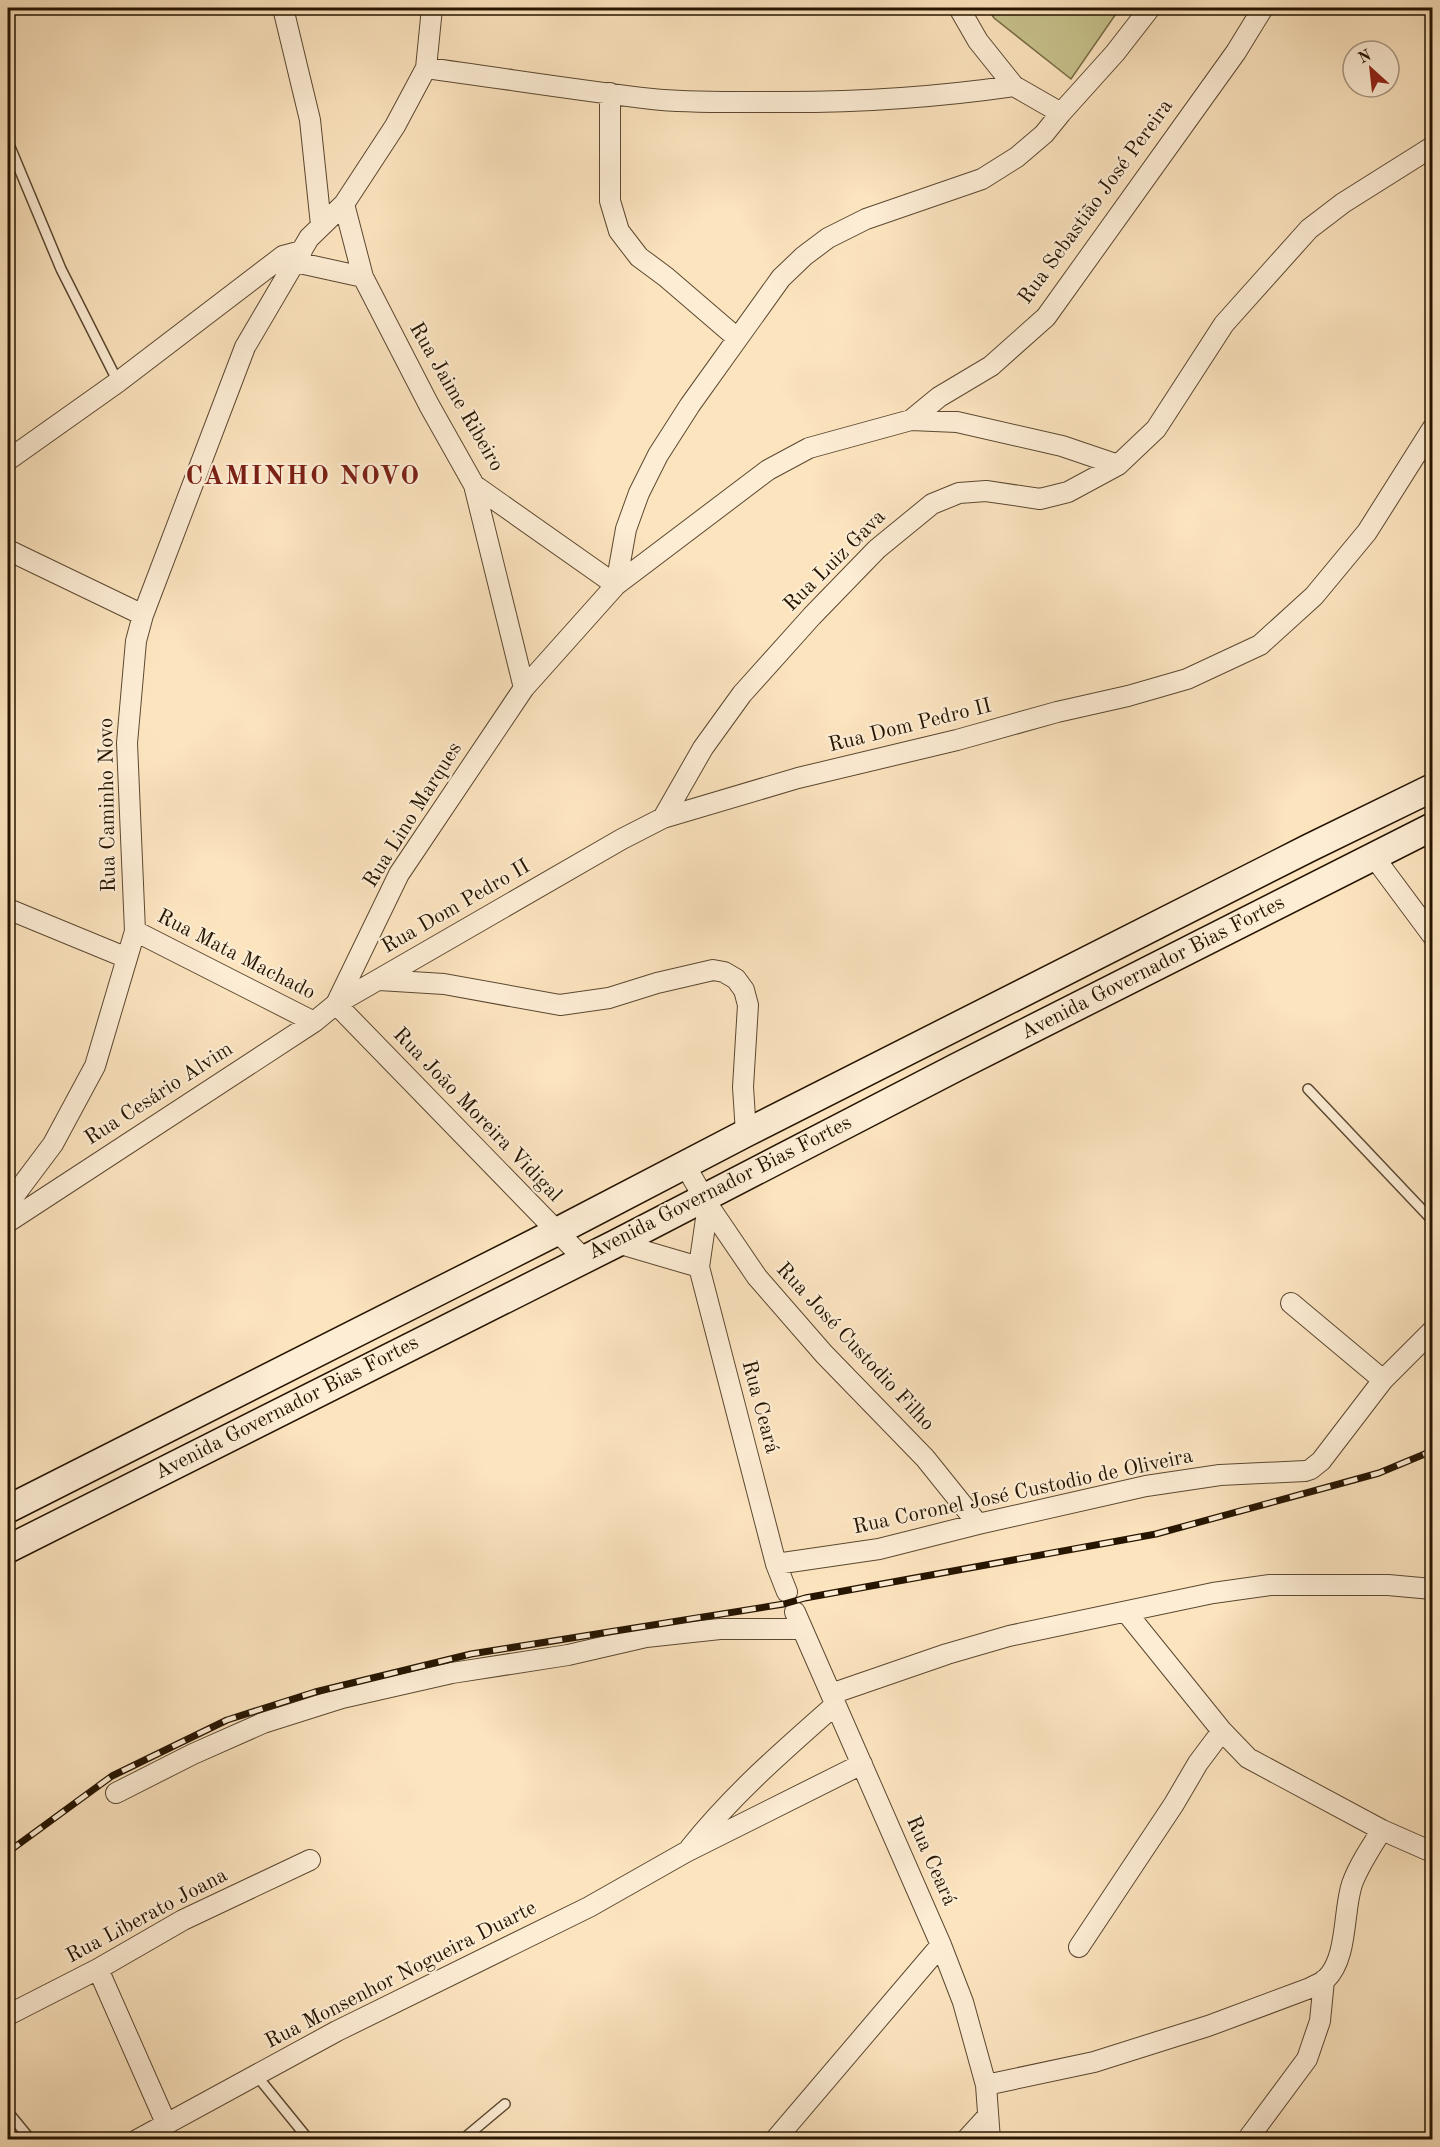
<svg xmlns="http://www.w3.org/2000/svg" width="1440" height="2147" viewBox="0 0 1440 2147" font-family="'Old Standard TT',serif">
<rect width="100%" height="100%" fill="#fce4bf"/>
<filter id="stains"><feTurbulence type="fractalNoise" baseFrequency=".00333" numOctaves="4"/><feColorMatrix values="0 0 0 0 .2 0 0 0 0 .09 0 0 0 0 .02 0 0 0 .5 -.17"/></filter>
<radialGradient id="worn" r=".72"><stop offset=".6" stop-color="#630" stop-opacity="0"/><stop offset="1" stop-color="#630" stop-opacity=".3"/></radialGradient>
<!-- green -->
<path fill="#c7c28c" stroke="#766b46" stroke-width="1.5" d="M987,8H1120L1071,79L994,18Z"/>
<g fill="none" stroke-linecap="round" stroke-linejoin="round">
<!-- lane casing -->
<g stroke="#5b4830" stroke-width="12">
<path id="lane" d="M8,142L61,269L118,382
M1308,1089L1432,1220
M8,1740L9,1743
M257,2076L309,2140
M8,2112L31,2140
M462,2140L505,2104"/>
</g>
<!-- street casing -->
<g stroke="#5b4830" stroke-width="22">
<path id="street" d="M283,8L310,120L321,225
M959,8L978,41L1014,86L1061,113
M426,68C501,78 576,90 652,99C689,103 728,102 765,102C849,103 931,98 1014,86
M610,93V201L619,231L639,257L666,277L737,338
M344,204L363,277L429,405L474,485L616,585
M295,262L363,277
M911,420L939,397L991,366L1046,317L1236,52L1263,8
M8,460L118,382L283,256L302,251
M474,485L524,688
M8,550L143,615
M616,585L626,529L639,493L658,455L690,405L781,278L804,256L828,238L866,219L982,179L1017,157L1044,134L1061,113L1115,53L1150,8
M663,818L703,748L742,694L812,616L877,549L932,504L959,493L986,491L1040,499L1068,492L1118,465L1156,429L1224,324L1309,229L1343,203L1432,147
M1374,857L1432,935
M8,909L127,958
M135,931L314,1022
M379,980L444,984L560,1005L609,998L657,983L713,970L724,972L736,979L744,990L748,1005L743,1087L746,1133
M336,1004L399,874L524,688L616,585L768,470L809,448L911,420L957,422L1062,446L1118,465
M336,1004L584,1259
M685,1165L708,1205L757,1277L824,1354L925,1458L978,1524
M8,1204L53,1144L95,1066L135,931L127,743L136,641L143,615L245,347L309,238L344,204L395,126L426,68L432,8
M708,1205L699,1267L776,1564L787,1592
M8,1222L314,1022L336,1004L622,839L663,818L798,778L957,740L1057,712L1128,696L1187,679L1260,645L1314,596L1367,532L1432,429
M617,1243L699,1267
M1291,1303L1383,1380
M776,1564L879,1549L978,1524L1146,1486L1220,1475L1305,1471L1311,1469L1321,1461L1383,1380L1432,1331
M795,1612L941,1945L963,2002L986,2085L990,2140
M1126,1612L1222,1731L1248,1758L1382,1830L1432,1852
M831,1694L947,1654L1009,1636L1213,1593L1270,1585H1388L1432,1589
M116,1793L193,1754L263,1723L342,1698L452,1673L568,1655L646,1637L720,1629H802
M690,1848C733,1794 784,1750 835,1705
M1079,1947L1174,1804L1198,1763L1222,1731
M98,1969L166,2123
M8,2015L98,1969L183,1920L310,1860
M986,2085L1094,2062L1208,2026L1310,1988C1315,1985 1322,1983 1326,1979C1348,1958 1343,1911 1352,1884C1359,1865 1371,1847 1382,1830
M137,2140L337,2031L589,1907L686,1852L862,1764
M775,2140L941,1945
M966,2140L987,2117
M1247,2140L1307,2059L1320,2021L1324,1980"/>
</g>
<!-- secondary casing -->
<g stroke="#251400" stroke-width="30">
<path id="secondary" d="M8,1509L556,1232L746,1133L1309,848L1432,788
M8,1549L617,1243L957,1067L1432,827"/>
</g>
<!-- lane -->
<use href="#lane" stroke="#fdedd5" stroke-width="9"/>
<!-- street -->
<use href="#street" stroke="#fdedd5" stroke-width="20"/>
<!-- secondary -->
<use href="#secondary" stroke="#fdedd5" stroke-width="27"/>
<!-- rail casing -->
<g stroke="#251400" stroke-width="7">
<path id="rail" d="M8,1852L112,1776L227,1720L315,1692L471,1654L784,1604L805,1598L1156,1534L1379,1473L1432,1451"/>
</g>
<!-- rail -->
<use href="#rail" stroke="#fdedd5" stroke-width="4.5" stroke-dasharray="14" stroke-linecap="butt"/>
</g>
<g text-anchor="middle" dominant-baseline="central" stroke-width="4.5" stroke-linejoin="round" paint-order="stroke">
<!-- street labels -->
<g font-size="21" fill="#251400" stroke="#fdedd5">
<text transform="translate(1096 202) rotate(-54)">Rua Sebastião José Pereira</text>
<text transform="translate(456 397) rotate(60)">Rua Jaime Ribeiro</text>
<text transform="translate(835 561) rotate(-45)">Rua Luiz Gava</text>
<text transform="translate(910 726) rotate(-14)">Rua Dom Pedro II</text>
<text transform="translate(108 805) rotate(-91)">Rua Caminho Novo</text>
<text transform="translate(413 815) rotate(-58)">Rua Lino Marques</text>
<text transform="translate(456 907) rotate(-30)">Rua Dom Pedro II</text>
<text transform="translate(236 955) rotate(27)">Rua Mata Machado</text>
<text transform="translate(1153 968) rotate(-27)">Avenida Governador Bias Fortes</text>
<text transform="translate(159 1094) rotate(-33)">Rua Cesário Alvim</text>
<text transform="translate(477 1115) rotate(46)">Rua João Moreira Vidigal</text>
<text transform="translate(720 1188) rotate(-27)">Avenida Governador Bias Fortes</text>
<text transform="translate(855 1347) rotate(47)">Rua José Custodio Filho</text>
<text transform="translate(760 1407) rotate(75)">Rua Ceará</text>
<text transform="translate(287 1408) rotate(-27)">Avenida Governador Bias Fortes</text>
<text transform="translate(1023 1492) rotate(-12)">Rua Coronel José Custodio de Oliveira</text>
<text transform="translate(931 1861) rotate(66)">Rua Ceará</text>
<text transform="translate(147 1916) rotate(-28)">Rua Liberato Joana</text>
<text transform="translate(401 1975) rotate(-27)">Rua Monsenhor Nogueira Duarte</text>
</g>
<!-- district labels -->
<g font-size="27" font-weight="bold" letter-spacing="1.5" fill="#7a1f14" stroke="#fdedd5">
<text x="303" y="476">CAMINHO NOVO</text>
</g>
</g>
<!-- margin -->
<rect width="1440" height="2147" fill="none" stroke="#fce4bf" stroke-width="30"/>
<rect x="9" y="9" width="1422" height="2129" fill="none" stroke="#251400" stroke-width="3"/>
<rect x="15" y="15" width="1410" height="2117" fill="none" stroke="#251400" stroke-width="1.5"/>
<!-- north arrow -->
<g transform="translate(1371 69) rotate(333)"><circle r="28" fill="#fdedd5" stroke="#a79680" stroke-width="1.5"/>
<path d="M0-4.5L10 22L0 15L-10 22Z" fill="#8f2418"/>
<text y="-9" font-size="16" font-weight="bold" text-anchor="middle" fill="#251400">N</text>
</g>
<rect width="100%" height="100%" filter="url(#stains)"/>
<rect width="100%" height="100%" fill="url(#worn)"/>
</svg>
